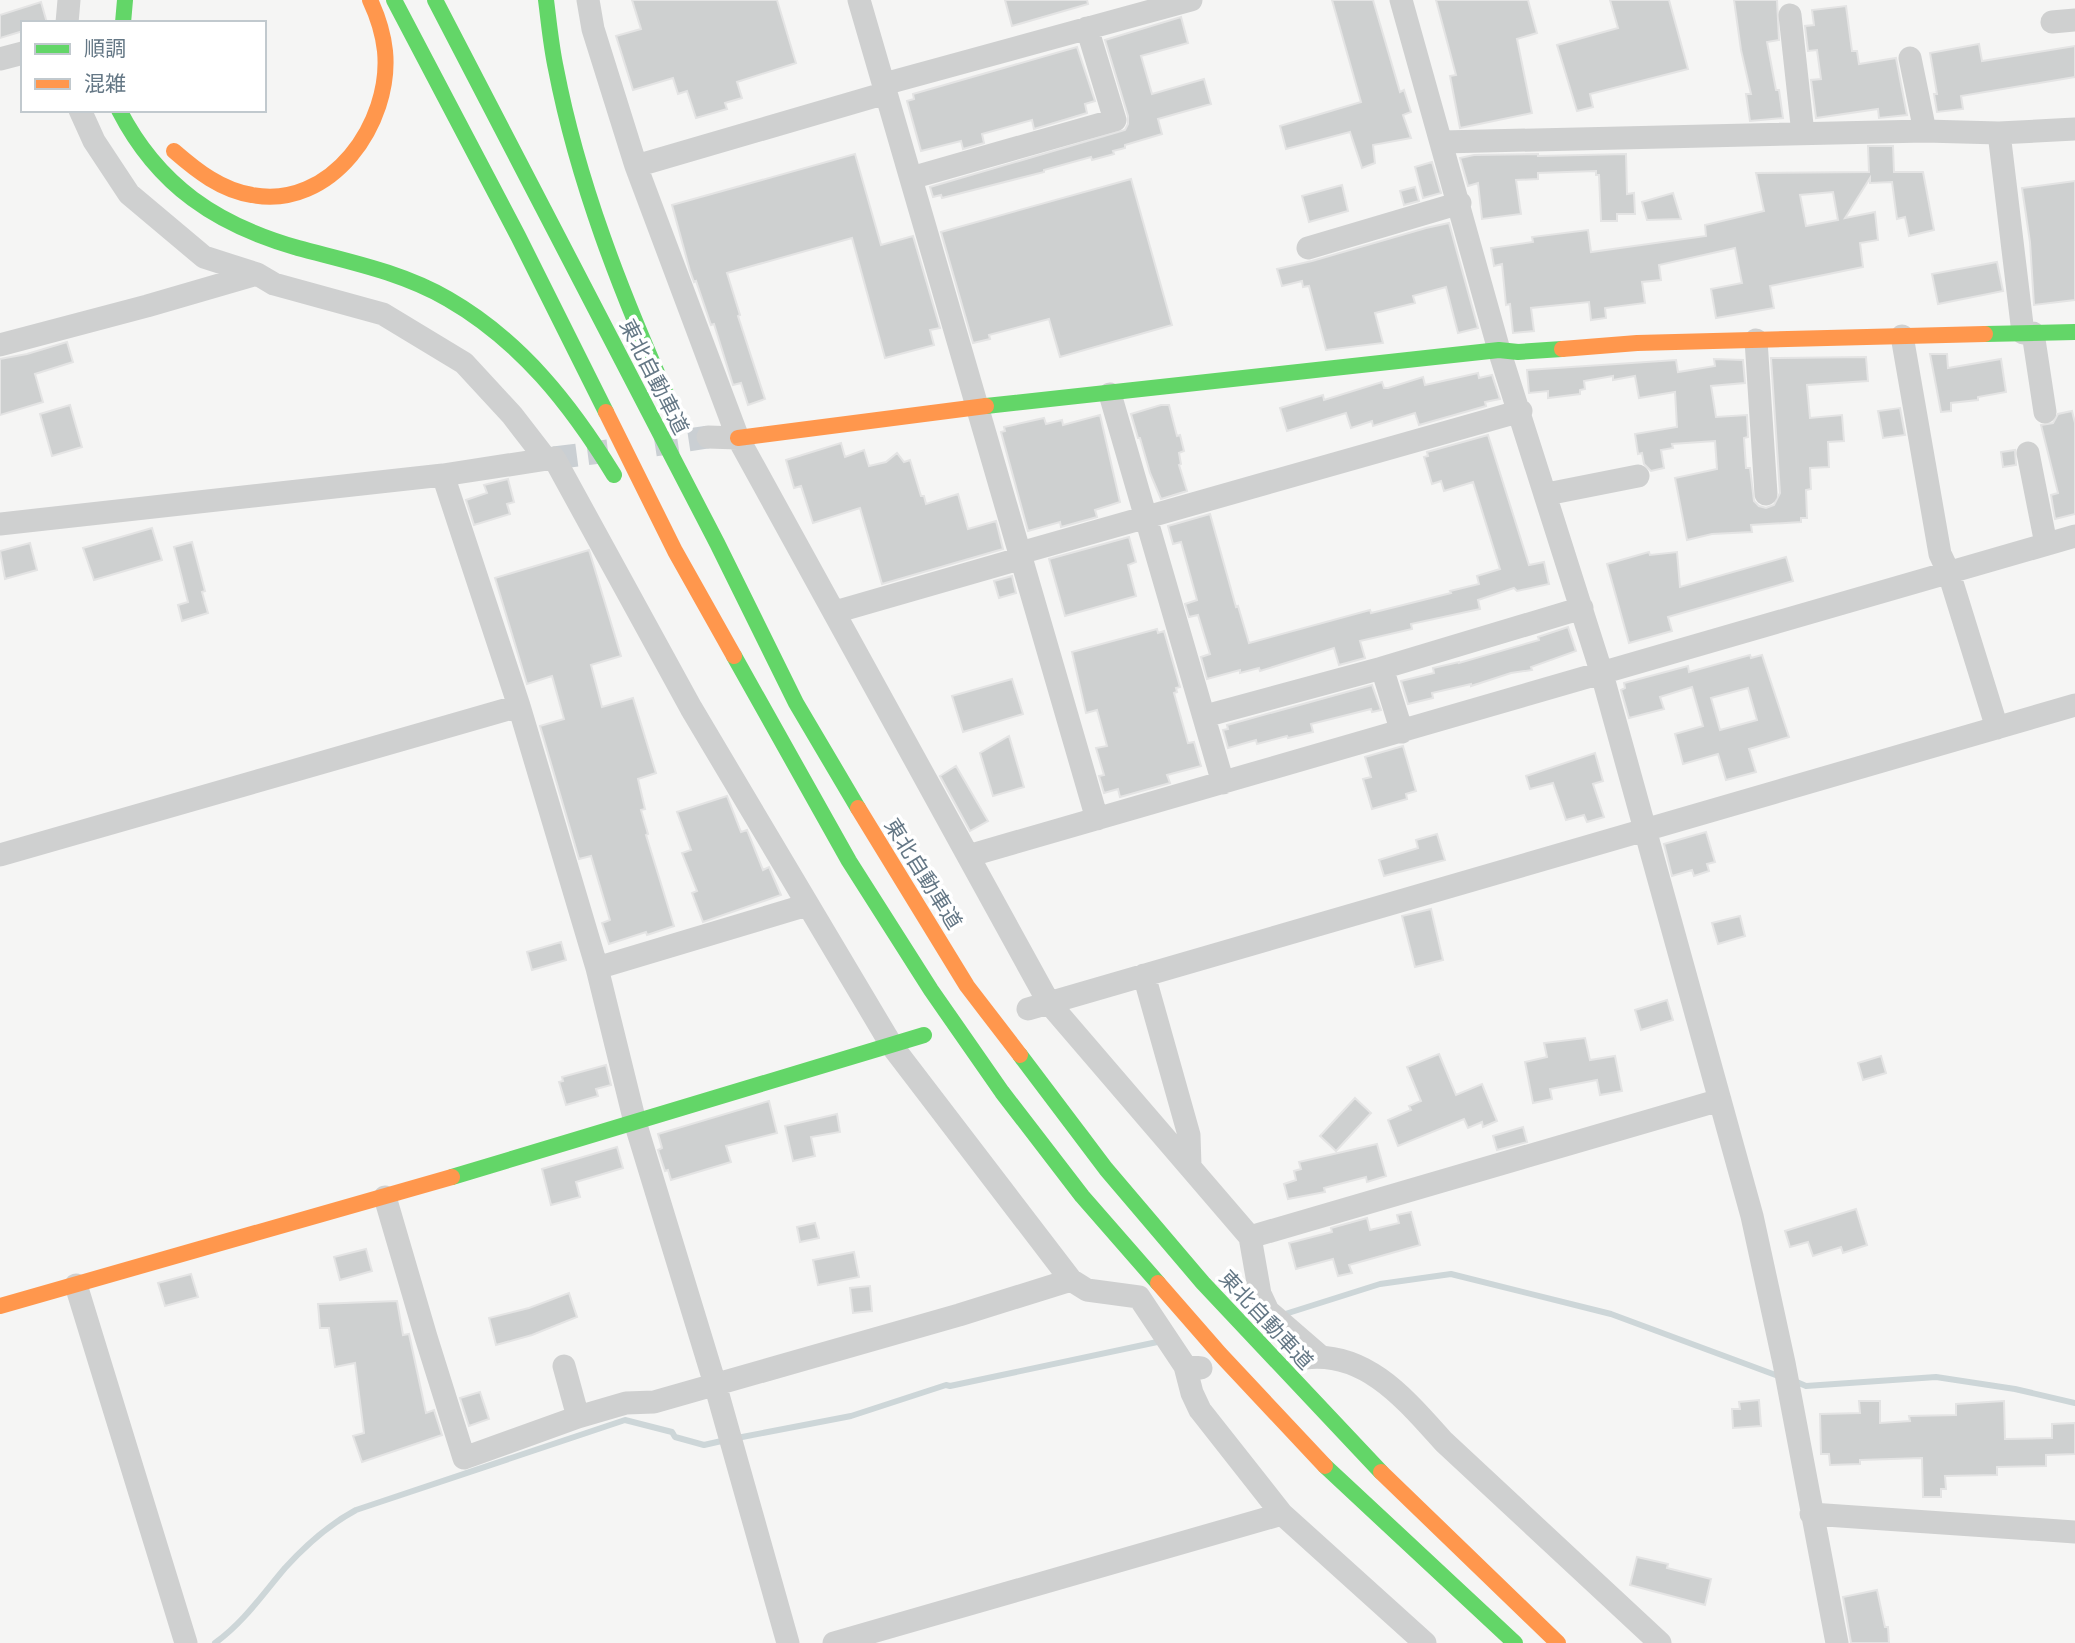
<svg xmlns="http://www.w3.org/2000/svg" width="2075" height="1643" viewBox="0 0 2075 1643" font-family="'DM Sans','Noto Sans JP',sans-serif">
<rect width="100%" height="100%" fill="#f5f5f4"/>
<g fill="none" stroke-linecap="round" stroke-linejoin="round">
<!-- stream -->
<path stroke="#cdd6d8" stroke-width="6" d="M1282,1315L1380,1284L1451,1274L1611,1314L1781,1377
M1792,1380L1806,1386L1936,1377L2015,1389L2075,1403
M737,1438L851,1416L946,1385L950,1386L1162,1341
M215,1643C244,1622 262,1595 285,1568C305,1546 330,1524 356,1510L625,1420L672,1432L675,1437L704,1445L726,1440"/>
</g>
<!-- building -->
<path fill="#ced0d0" stroke="#e4e4e4" stroke-width="2" fill-rule="evenodd" d="M632,0H777L796,63L737,82L742,98L725,103L727,109L696,118L687,91L678,94L673,78L633,90L616,36L641,29Z
M1005,0H1087L1088,4L1012,26Z
M1332,0H1373L1400,92L1404,90L1411,112L1403,115L1411,138L1373,145L1375,163L1362,168L1350,132L1286,149L1280,126L1361,102Z
M1436,0H1528L1537,33L1517,39L1532,113L1460,128L1450,76L1456,75Z
M1610,0H1669L1688,69L1590,94L1593,107L1577,111L1557,45L1618,28Z
M1734,0H1777L1779,40L1767,42L1776,90H1779L1783,118L1750,121L1746,94H1751L1741,50Z
M41,2L47,23H23V31L0,38V15Z
M1846,6L1852,51H1857L1859,64L1896,58L1907,115L1879,118L1878,109L1816,118L1811,80L1821,79L1817,50L1808,51L1805,26L1814,25L1812,10Z
M1181,17L1188,43L1141,56L1152,94L1204,79L1211,104L1158,119L1162,134L1125,145V148L1113,151L1114,154L1092,160L1091,157L1044,170V172L942,198L941,195L933,197L930,187L1125,130L1128,124V116L1105,40Z
M1979,44L1982,61L2075,46V77L1961,96L1963,109L1937,112L1934,94H1937L1930,53Z
M1077,47L1095,101L1085,104L1087,113L1034,129L1032,120L982,134L984,143L963,149L961,141L921,151L907,101L914,99L913,94Z
M1868,146H1893L1894,172H1923L1934,230L1909,236L1905,217L1897,219L1892,182L1870,183V178L1845,218L1875,212L1878,240L1860,243L1863,267L1770,286L1774,308L1716,318L1711,289L1742,283L1735,248L1659,265L1661,280L1642,282L1645,303L1605,308L1606,318L1591,320L1589,302L1531,308L1534,331L1513,333L1510,304L1506,305L1502,264L1494,266L1491,248L1533,242L1532,237L1588,230L1591,252L1706,236L1705,225L1764,211L1756,173L1869,172ZM1833,192L1838,220L1806,226L1800,195Z
M855,154L881,245L913,236L940,328L930,330L934,345L885,358L852,238L727,273L740,315L738,316L765,399L748,405L741,383L733,385L714,324L711,325L696,281L694,282L690,271L672,205Z
M1538,154V156L1626,154L1627,194L1634,193L1635,214H1617V221H1601L1599,175H1596V171L1538,173V179L1516,180L1521,214L1482,219L1478,183L1468,186L1460,158L1474,155Z
M1432,162L1441,193L1423,198L1415,167Z
M1131,179L1172,325L1060,357L1049,319L989,335L990,339L973,343L941,232Z
M2075,181V300L2034,305L2030,242L2022,188Z
M1342,185L1348,211L1309,222L1302,196Z
M1415,187L1419,201L1404,205L1400,191Z
M1673,193L1681,219L1647,220L1642,202Z
M1449,223L1478,328L1458,333L1446,287L1413,296L1415,303L1375,313L1383,343L1326,350L1309,286L1303,287L1302,281L1282,286L1277,269L1312,261L1426,228Z
M1997,262L2003,291L1938,304L1932,274Z
M67,342L73,362L35,374L43,402L0,415V359L27,354Z
M1930,354H1947L1948,368L2001,359L2006,392L1978,397V400L1951,403V411L1941,412Z
M1866,357L1868,381L1807,385L1810,418L1842,415L1844,441L1828,442L1829,467L1810,468L1811,489L1806,490L1807,518H1801V522L1751,525L1752,532L1712,534L1687,540L1675,478L1717,469L1715,441L1672,444L1673,448L1661,450L1664,468L1651,471L1644,464L1642,453L1638,454L1635,434L1677,427L1675,392L1639,398L1635,376L1613,380V376L1584,381L1585,389L1580,390V394L1548,398V391L1529,393L1527,370L1676,360L1678,372L1715,366L1714,359L1743,360L1745,383L1711,386L1716,417L1747,415L1748,437L1744,438L1746,468H1750L1754,501L1759,506L1766,508L1774,505L1780,493L1771,358Z
M1478,373L1479,378L1492,375L1500,399L1485,402L1486,406L1419,425L1415,413L1373,426L1372,421L1351,428L1346,413L1287,431L1280,408L1323,395L1324,400L1382,382L1384,388H1388L1423,377L1425,385Z
M70,405L82,447L52,456L40,414Z
M1161,405H1169L1177,436L1180,435L1184,451L1179,453L1181,464L1179,465L1187,491L1161,499L1150,473L1140,438H1138L1131,414Z
M1900,408L1905,435L1883,438L1878,411Z
M2072,411L2075,423V514L2055,519L2051,495L2058,493L2041,425L2053,423L2058,414Z
M1100,415L1120,502L1095,510L1097,517L1061,527L1060,522L1028,531L1001,432L1005,431L1004,427L1044,418L1046,424L1062,420L1063,425Z
M1488,435L1529,565L1544,562L1549,584L1517,591L1514,588L1478,600L1480,609L1411,624L1412,629L1360,641L1365,658L1339,665L1334,648L1260,671L1259,668L1240,673V670L1207,679L1201,657L1210,654L1198,615L1189,617L1185,604L1197,600L1181,542L1173,544L1168,526L1210,514L1236,607L1238,606L1249,643L1370,610L1371,613L1451,593L1450,591L1479,584L1477,576L1500,569L1473,482L1444,491L1441,481L1432,484L1424,457L1428,456L1427,452Z
M841,443L845,457L864,450L869,466L886,462L897,453L904,462L910,460L921,496H924L926,504L958,494L968,529L996,521L1003,549L882,584L860,508L813,523L801,486L794,488L786,460Z
M2015,450L2016,465L2003,467L2001,452Z
M508,479L514,502L507,504L510,514L474,525L466,500L487,493L484,485Z
M152,528L162,560L94,580L83,548Z
M1129,537L1136,562L1128,565L1136,596L1065,616L1049,559Z
M192,542L205,591L202,592L208,613L182,621L178,605L188,602L174,547Z
M30,543L37,570L5,579L0,551Z
M589,550L621,656L591,665L602,707L633,698L656,773L638,779L645,809L641,810L648,834L646,835L674,926L647,935L646,932L609,944L602,923L610,920L591,856L579,859L540,726L564,719L552,676L527,684L495,578Z
M1649,552L1650,555L1677,552L1680,587L1786,557L1793,581L1668,617L1672,631L1629,643L1607,564Z
M1012,576L1016,593L999,598L994,581Z
M1568,627L1576,651L1531,667L1532,670L1511,673L1471,686V684L1432,693L1433,698L1408,704L1401,681L1434,673L1433,668L1459,662V663L1539,640L1538,637Z
M1157,629L1158,633L1164,631L1180,687L1176,688L1177,692L1174,693L1188,743L1194,742L1201,766L1167,775L1170,783L1120,797L1118,789L1104,793L1099,776L1104,775L1096,748L1107,746L1097,710L1086,713L1072,652Z
M1750,655L1751,658L1762,655L1789,737L1749,749L1756,772L1726,780L1718,754L1683,764L1675,734L1703,726L1692,687L1660,697L1664,709L1629,718L1621,690L1625,688L1624,683L1688,666L1689,672ZM1748,688L1757,720L1720,730L1711,698Z
M1012,679L1023,714L963,732L952,696Z
M1372,685L1381,710L1372,712L1371,709L1311,724L1313,732L1288,738L1287,736L1257,744L1256,740L1228,748L1223,730L1228,729L1227,725Z
M1009,736L1024,787L993,796L980,753Z
M1403,746L1416,791L1406,794L1407,799L1372,809L1363,779L1371,777L1365,757Z
M1595,753L1603,781L1593,784L1604,817L1587,822L1584,815L1566,820L1553,783L1530,789L1526,776Z
M956,766L988,821L970,831L940,776Z
M727,796L741,832L747,830L763,870L769,867L781,895L703,922L692,893L697,891L682,853L691,850L677,812Z
M1706,832L1715,862L1707,864L1709,871L1694,876L1692,870L1672,876L1664,844Z
M1437,834L1445,860L1384,876L1379,860L1418,848L1416,840Z
M1431,909L1443,960L1415,967L1402,916Z
M1740,916L1745,936L1718,944L1712,923Z
M561,942L566,960L532,970L527,952Z
M1667,1000L1673,1020L1641,1030L1635,1010Z
M1585,1038L1590,1060L1615,1056L1622,1091L1600,1095L1597,1080L1550,1089L1552,1099L1533,1103L1525,1062L1547,1057L1544,1043Z
M1439,1054L1456,1095L1482,1084L1497,1121L1483,1127L1482,1122L1468,1128L1464,1119L1398,1146L1388,1120L1411,1110L1409,1106L1421,1101L1407,1067Z
M1881,1056L1886,1073L1863,1080L1858,1063Z
M606,1065L611,1085L596,1089L598,1096L566,1105L559,1082L563,1081L562,1077Z
M1355,1098L1371,1113L1336,1151L1320,1136Z
M769,1101L777,1133L726,1146L731,1162L671,1180L668,1170L665,1171L658,1150L662,1148L658,1134Z
M837,1114L840,1132L811,1137L815,1156L793,1161L785,1126Z
M1523,1127L1527,1142L1497,1150L1493,1136Z
M1377,1144L1386,1176L1367,1182L1366,1177L1324,1188L1325,1192L1288,1199L1284,1184L1296,1180L1294,1171L1301,1169L1299,1162Z
M617,1147L623,1168L576,1182L580,1197L551,1205L542,1169Z
M1856,1209L1867,1245L1843,1253L1841,1247L1813,1256L1808,1242L1790,1247L1785,1231Z
M1411,1212L1420,1245L1349,1265L1352,1273L1338,1276L1333,1259L1296,1269L1289,1243L1332,1232L1331,1228L1367,1218L1370,1230L1399,1223L1397,1215Z
M815,1223L819,1238L800,1242L797,1227Z
M366,1249L372,1271L340,1280L334,1257Z
M854,1252L859,1277L818,1285L813,1260Z
M191,1274L198,1297L165,1306L158,1283Z
M870,1286L872,1311L853,1313L850,1288Z
M569,1293L577,1317L532,1335L496,1345L489,1318L529,1308Z
M397,1301L403,1335L409,1334L426,1413L434,1410L442,1435L362,1462L353,1436L364,1433L355,1363L335,1367L329,1328H320L318,1304Z
M480,1392L489,1419L469,1426L460,1398Z
M1759,1400L1761,1426L1733,1428L1732,1409H1740L1739,1402Z
M1859,1401H1880V1423L1910,1421L1909,1416L1956,1415V1404L2004,1401L2005,1439L2052,1438V1424L2075,1423V1454L2046,1455V1466L1997,1467V1475L1945,1476L1946,1489H1941V1497H1923L1922,1458L1860,1460V1464L1830,1465L1829,1454H1821L1820,1414L1860,1413Z
M1637,1557L1668,1564L1667,1568L1711,1579L1705,1605L1630,1585Z
M1877,1590L1885,1627H1888L1889,1643H1851L1843,1597Z"/>
<g fill="none" stroke-linecap="round" stroke-linejoin="round">
<!-- street-tunnel -->
<path stroke="#cacfd3" stroke-width="23" stroke-dasharray="23 11" stroke-linecap="butt" d="M655,445L708,437
M554,458L608,451"/>
<!-- street -->
<path stroke="#cfd0d0" stroke-width="23" d="M588,0L593,29L636,166L738,438L1049,1003L1250,1237L1260,1294L1268,1311L1320,1356
M859,0L1097,819
M1401,0L1499,350L1602,674L1752,1216L1784,1363L1837,1643
M1790,15L1803,134
M2052,22L2075,20
M67,23L69,0
M1910,58L1925,131
M0,59L23,53
M884,84L1191,0
M80,110L94,141L129,194L204,257L257,274L274,284L383,314L464,363L512,415L546,459
M1999,133L2023,333
M1442,142L1925,131L1999,133L2075,129
M636,166L886,93
M911,178L1115,120L1087,28
M1308,248L1460,203
M2033,333L2045,412
M1902,336L1940,554L1949,573L1997,728
M1756,340L1766,494
M0,345L147,306L257,274
M1110,394L1223,783
M708,437L738,438
M2028,453L2046,544
M443,475L519,706L597,968L635,1122L715,1384L788,1643
M1547,494L1638,476
M0,524L443,475L554,458L691,708L892,1046L1071,1280L1087,1290L1139,1297L1185,1366
M1020,553L1521,411
M835,612L1022,558
M1382,668L1582,608
M1205,716L1382,668L1402,732
M0,855L519,706
M968,856L2075,536
M597,968L807,905
M1144,975L1189,1135L1190,1166
M1028,1009L2075,705
M385,1197L426,1337L464,1458L578,1417L626,1403L654,1402L959,1315L1071,1280
M1250,1237L1720,1100
M76,1285L186,1643
M1305,1358C1366,1350 1407,1401 1444,1442L1660,1643
M564,1366L578,1417
M1201,1368L1185,1366L1192,1393L1200,1410L1282,1514L1425,1643
M1811,1514L2075,1532
M834,1643L1282,1514"/>
<!-- fast -->
<path stroke="#63d668" stroke-width="16" d="M394,0L518,236L606,412
M435,0L717,543L796,703L858,808
M546,0C549,23 551,46 556,69C578,183 621,292 668,398
M123,23L125,0
M119,110C158,186 217,225 298,248C350,262 401,272 448,299C521,341 571,405 614,475
M1985,334L2075,332
M986,406L1499,350L1518,352L1562,349
M734,656L849,861L931,990L1002,1092L1082,1196L1158,1283
M1020,1055L1106,1169L1203,1283L1381,1472
M452,1177L924,1035
M1325,1466L1515,1643"/>
<!-- slow -->
<path stroke="#ff974d" stroke-width="16" d="M174,151C197,171 221,190 252,195C331,210 392,123 385,51C383,32 378,17 370,0
M1562,349L1637,343L1985,334
M606,412L675,551L734,656
M738,438L986,406
M858,808L967,986L1020,1055
M1158,1283L1220,1354L1325,1466
M0,1306L452,1177
M1381,1472L1558,1643"/>
</g>
<g text-anchor="middle" dominant-baseline="central" stroke-width="7" stroke-linejoin="round" paint-order="stroke">
<!-- street labels -->
<g font-size="21" fill="#647785" stroke="#fff">
<text transform="translate(654 377) rotate(63)">東北自動車道</text>
<text transform="translate(923 874) rotate(58)">東北自動車道</text>
<text transform="translate(1266 1320) rotate(47)">東北自動車道</text>
</g>
</g>
<!-- legend -->
<rect x="21" y="21" width="245" height="91" fill="#ffffff" stroke="#c1c9ce" stroke-width="2"/>
<rect x="35" y="44" width="35" height="10" fill="#63d668" stroke="#c1c9ce" stroke-width="2"/>
<text x="84" y="56" font-size="21" fill="#647785">順調</text>
<rect x="35" y="79" width="35" height="10" fill="#ff974d" stroke="#c1c9ce" stroke-width="2"/>
<text x="84" y="91" font-size="21" fill="#647785">混雑</text>
</svg>
